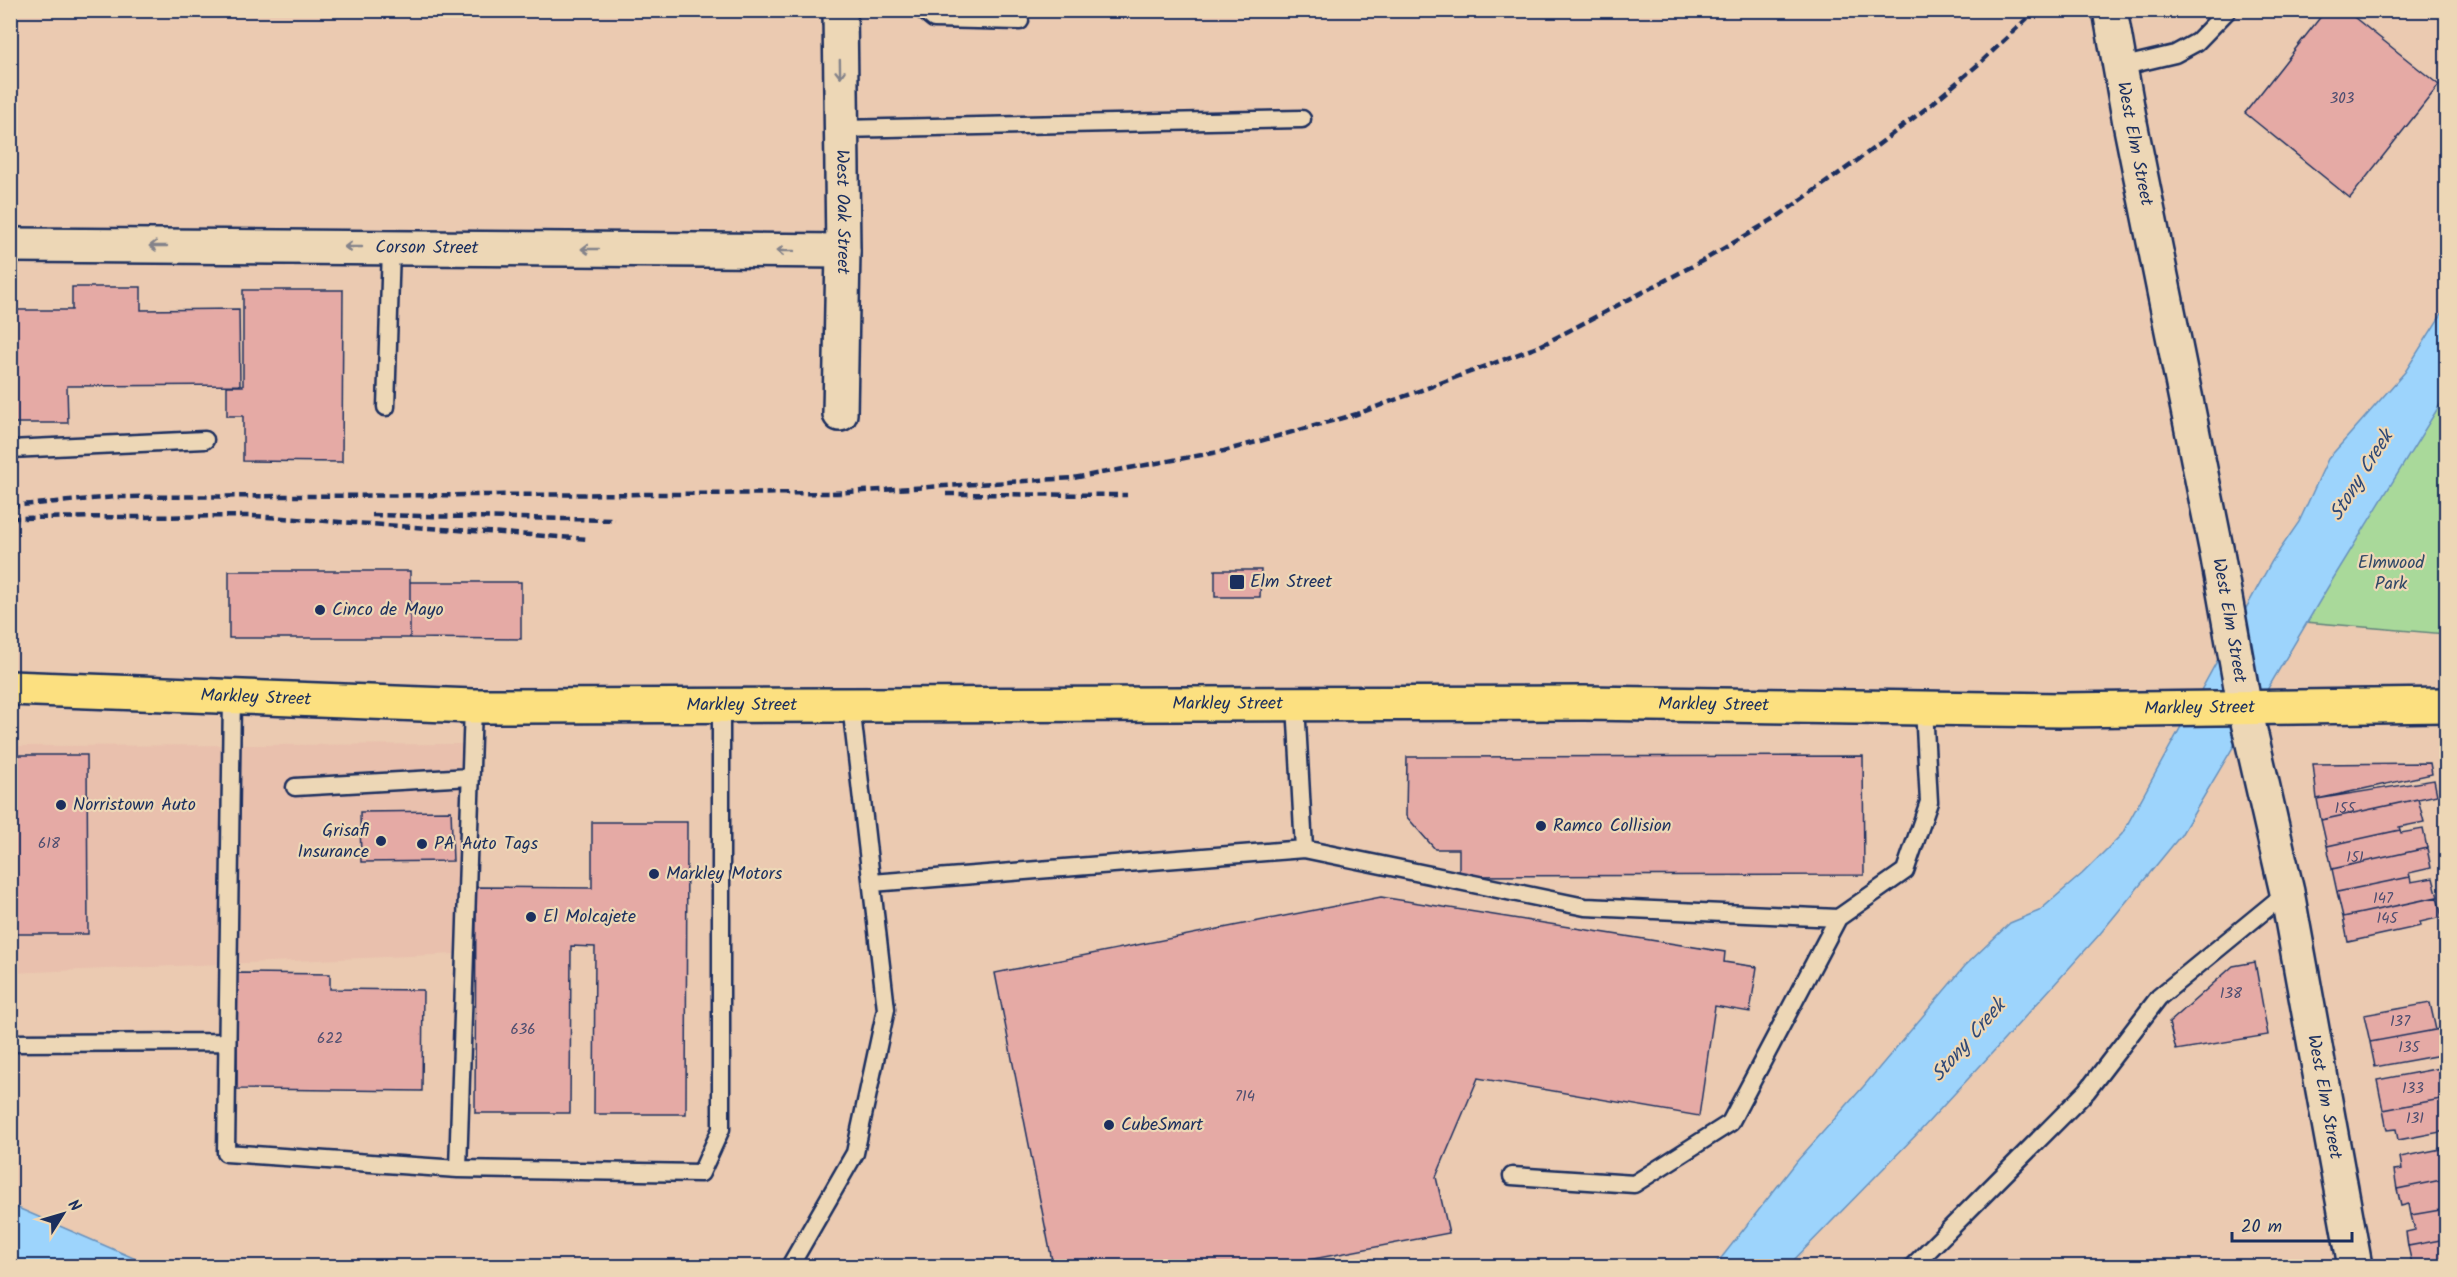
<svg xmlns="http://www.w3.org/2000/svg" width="2457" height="1277" viewBox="0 0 2457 1277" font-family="Kalam,sans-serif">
<rect width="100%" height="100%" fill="#ebcab1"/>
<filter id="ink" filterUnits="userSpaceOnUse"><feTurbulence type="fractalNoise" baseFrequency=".0167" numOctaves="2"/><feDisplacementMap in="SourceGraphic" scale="12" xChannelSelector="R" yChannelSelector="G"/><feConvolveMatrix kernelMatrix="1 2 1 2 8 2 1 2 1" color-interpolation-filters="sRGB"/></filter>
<g filter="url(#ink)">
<!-- built -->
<path fill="#e9c0ad" d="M465,744L456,954L11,973L10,746Z"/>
<!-- green -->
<path fill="#a9d99a" stroke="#62847c" stroke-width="1.5" d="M2446,389V634L2294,621Z"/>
<!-- water -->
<path fill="#9dd4fc" stroke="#6992bd" stroke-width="1.5" d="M2446,307V395L2328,587L2181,835L2099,935L2004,1040L1920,1131L1788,1266H1712L1722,1257L1798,1160L1863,1087L1965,966L2010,923L2039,911L2082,874L2122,834L2272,561L2299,522L2328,459L2405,372Z
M11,1205L152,1266L11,1265Z"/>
<!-- building -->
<path fill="#e5aaa5" stroke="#1b2f5e" stroke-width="1.5" d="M2326,10H2345L2439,85L2350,198L2245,113Z
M72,287H141V310L239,309L240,385L67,386L68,423H10V310H72Z
M243,290H343L342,462L243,461V416H227V386H243Z
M1215,570H1261L1260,597H1215Z
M229,571H410V638H229Z
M410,582H521V639L410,638Z
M10,755H87L88,934H10Z
M1863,756L1864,875L1459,876V849H1435L1406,816L1407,757Z
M2430,763L2432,774L2317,799L2313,764Z
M2434,780L2437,795L2321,820L2317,799Z
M2418,799L2424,822L2399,827L2400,830L2327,846L2321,820Z
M451,811L453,861L361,862L360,812Z
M592,822H687L686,1114H594L595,947L571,946L570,1113H475L476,887L592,888Z
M2423,829L2427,848L2332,869L2327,846L2400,830L2401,833Z
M2427,848L2431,868L2409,873L2410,877L2337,892L2332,869Z
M2410,877L2411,882L2433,878L2438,897L2343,917L2337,892Z
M1381,897L1725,952L1724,962L1757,967L1750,1012L1715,1006L1699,1116L1478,1078L1436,1177L1449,1233L1277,1266H1053L995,973Z
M2437,897L2442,917L2420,922L2421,926L2348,942L2343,917Z
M2255,962L2268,1035L2176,1050L2169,1023L2233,966Z
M237,973L330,974V989L423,990L422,1091L237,1089Z
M2430,1003L2436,1030L2370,1042L2364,1015Z
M2446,1028V1054L2375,1067L2370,1042Z
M2446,1067V1098L2383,1110L2377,1080Z
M2446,1098V1131L2398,1140L2396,1129L2387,1130L2383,1110Z
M2446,1148V1179L2397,1189L2394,1170L2402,1169L2400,1157Z
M2446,1179V1209L2411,1215L2409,1204L2401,1206L2397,1189Z
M2446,1209V1239L2408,1246L2406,1232L2415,1230L2411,1215Z
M2446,1239V1266H2422V1263L2412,1264L2408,1246Z"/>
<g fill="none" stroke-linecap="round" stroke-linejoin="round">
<!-- lane casing -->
<g stroke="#1b2f5e" stroke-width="21">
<path id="lane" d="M923,10L934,19L1020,21
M2120,67L2175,54L2197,42L2228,10
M841,129L1302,119
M386,407L391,248
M10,449L205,440
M232,696L226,1153L458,1169
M1296,704L1304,849
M473,706L458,1169L701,1173L721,1129V706
M295,787L470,777
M872,883L1304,849L1585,907L1838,918L1905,871L1929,802L1924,708
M10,1043L226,1042
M1512,1176L1634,1184L1730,1123L1838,918
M790,1266L855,1153L886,1009L851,705
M1913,1266L2087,1091L2159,997L2287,892"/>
</g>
<!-- street casing -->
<g stroke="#1b2f5e" stroke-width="38">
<g id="street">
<path id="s1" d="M840,10L843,251L840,414"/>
<path id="s2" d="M2110,10L2130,123L2217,553L2245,709L2287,892L2355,1266"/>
<path id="s3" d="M10,245L843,251"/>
</g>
</g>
<!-- highway casing -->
<g stroke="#1b2f5e" stroke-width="38">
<g id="highway">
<path id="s4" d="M10,688L473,706L1584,703L2061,710L2446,705"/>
</g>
</g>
<!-- lane -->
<use href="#lane" stroke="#edd7b6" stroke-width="16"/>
<!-- street -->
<use href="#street" stroke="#edd7b6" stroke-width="33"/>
<!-- highway -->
<use href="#highway" stroke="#fce080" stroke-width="33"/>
<!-- rail -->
<path stroke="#1b2f5e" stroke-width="4.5" stroke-dasharray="9 4.5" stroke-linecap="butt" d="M832,493L1073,478L1224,451L1357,414L1540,346L1704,260L1777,217L1858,160L1928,107L1980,63L2036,10
M946,494L1127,495
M10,506L115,497L841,493
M372,515L615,520
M10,518L253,516L589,539"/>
</g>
<!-- one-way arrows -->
<defs><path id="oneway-shaft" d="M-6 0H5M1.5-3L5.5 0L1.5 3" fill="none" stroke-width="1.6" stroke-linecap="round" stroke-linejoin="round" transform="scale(1.5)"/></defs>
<g stroke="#84838a">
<use href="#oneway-shaft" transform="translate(840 69) rotate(89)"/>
<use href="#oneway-shaft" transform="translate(158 246) rotate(-180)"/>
<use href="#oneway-shaft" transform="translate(353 247) rotate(-180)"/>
<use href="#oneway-shaft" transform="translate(590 249) rotate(-180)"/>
<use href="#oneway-shaft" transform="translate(785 251) rotate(-180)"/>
</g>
</g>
<!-- markers -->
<g fill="#1b2f5e" stroke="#edd7b6" stroke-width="2">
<rect x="1229" y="574" width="16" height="16" rx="3"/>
<circle cx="320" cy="610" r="6"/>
<circle cx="61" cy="805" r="6"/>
<circle cx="1541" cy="826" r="6"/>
<circle cx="381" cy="841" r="6"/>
<circle cx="422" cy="844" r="6"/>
<circle cx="654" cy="874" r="6"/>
<circle cx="531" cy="917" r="6"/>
<circle cx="1109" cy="1125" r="6"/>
</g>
<g text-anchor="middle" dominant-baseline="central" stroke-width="4.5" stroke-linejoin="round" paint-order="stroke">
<!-- number labels -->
<g font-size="15" fill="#4e4e70">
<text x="2342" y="99">303</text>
<text x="2345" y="809">155</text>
<text x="49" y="844">618</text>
<text x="2355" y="858">151</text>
<text x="2383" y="899">147</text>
<text x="2387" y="919">145</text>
<text x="2231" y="994">138</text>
<text x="2400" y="1022">137</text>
<text x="523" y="1030">636</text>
<text x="330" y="1039">622</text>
<text x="2409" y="1048">135</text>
<text x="2413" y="1089">133</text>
<text x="1245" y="1097">714</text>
<text x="2415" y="1119">131</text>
</g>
<!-- street labels -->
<g font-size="18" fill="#1b2f5e" stroke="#edd7b6">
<text stroke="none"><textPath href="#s2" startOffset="136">West Elm Street</textPath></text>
<text stroke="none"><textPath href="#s1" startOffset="202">West Oak Street</textPath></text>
<text stroke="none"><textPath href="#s3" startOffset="417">Corson Street</textPath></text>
<text stroke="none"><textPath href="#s2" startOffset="622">West Elm Street</textPath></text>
<text stroke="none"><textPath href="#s4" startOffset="246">Markley Street</textPath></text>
<text stroke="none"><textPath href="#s4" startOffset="1218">Markley Street</textPath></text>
<text stroke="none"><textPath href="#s4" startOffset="1704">Markley Street</textPath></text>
<text stroke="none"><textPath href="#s4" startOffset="732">Markley Street</textPath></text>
<text stroke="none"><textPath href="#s4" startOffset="2190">Markley Street</textPath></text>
<text stroke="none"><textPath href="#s2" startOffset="1108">West Elm Street</textPath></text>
</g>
<!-- park labels -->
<g font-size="18" fill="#304867" stroke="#edd7b6">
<text x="2391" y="563">Elmwood<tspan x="2391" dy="21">Park</tspan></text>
</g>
<!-- poi labels -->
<g font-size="18" fill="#1b2f5e" stroke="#edd7b6" text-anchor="start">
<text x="1250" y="582">Elm Street</text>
<text x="332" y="610">Cinco de Mayo</text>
<text x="73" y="805">Norristown Auto</text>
<text x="1553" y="826">Ramco Collision</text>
<text x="369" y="831" text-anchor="end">Grisafi<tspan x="369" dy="21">Insurance</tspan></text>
<text x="434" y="844">PA Auto Tags</text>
<text x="666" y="874">Markley Motors</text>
<text x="543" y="917">El Molcajete</text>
<text x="1121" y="1125">CubeSmart</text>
</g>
<!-- water labels -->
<g font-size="20" font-style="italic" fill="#2e4876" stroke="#edd7b6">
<text transform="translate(2362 476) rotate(-58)">Stony Creek</text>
<text transform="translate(1969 1041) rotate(-49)">Stony Creek</text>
</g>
</g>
<!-- margin -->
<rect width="2457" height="1277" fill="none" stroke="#edd7b6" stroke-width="36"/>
<rect x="18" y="18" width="2421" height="1241" fill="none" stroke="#1b2f5e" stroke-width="2" filter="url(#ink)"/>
<!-- north arrow -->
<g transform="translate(63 1214) rotate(53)" stroke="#edd7b6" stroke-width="4.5" paint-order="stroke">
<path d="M0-4.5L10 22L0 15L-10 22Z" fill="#1b2f5e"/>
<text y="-9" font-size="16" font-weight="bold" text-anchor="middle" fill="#1b2f5e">N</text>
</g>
<!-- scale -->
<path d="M2232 1232v9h120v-9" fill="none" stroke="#1b2f5e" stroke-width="3"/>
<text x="2241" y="1232" font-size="18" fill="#1b2f5e" stroke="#edd7b6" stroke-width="4.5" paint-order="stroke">20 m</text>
</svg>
